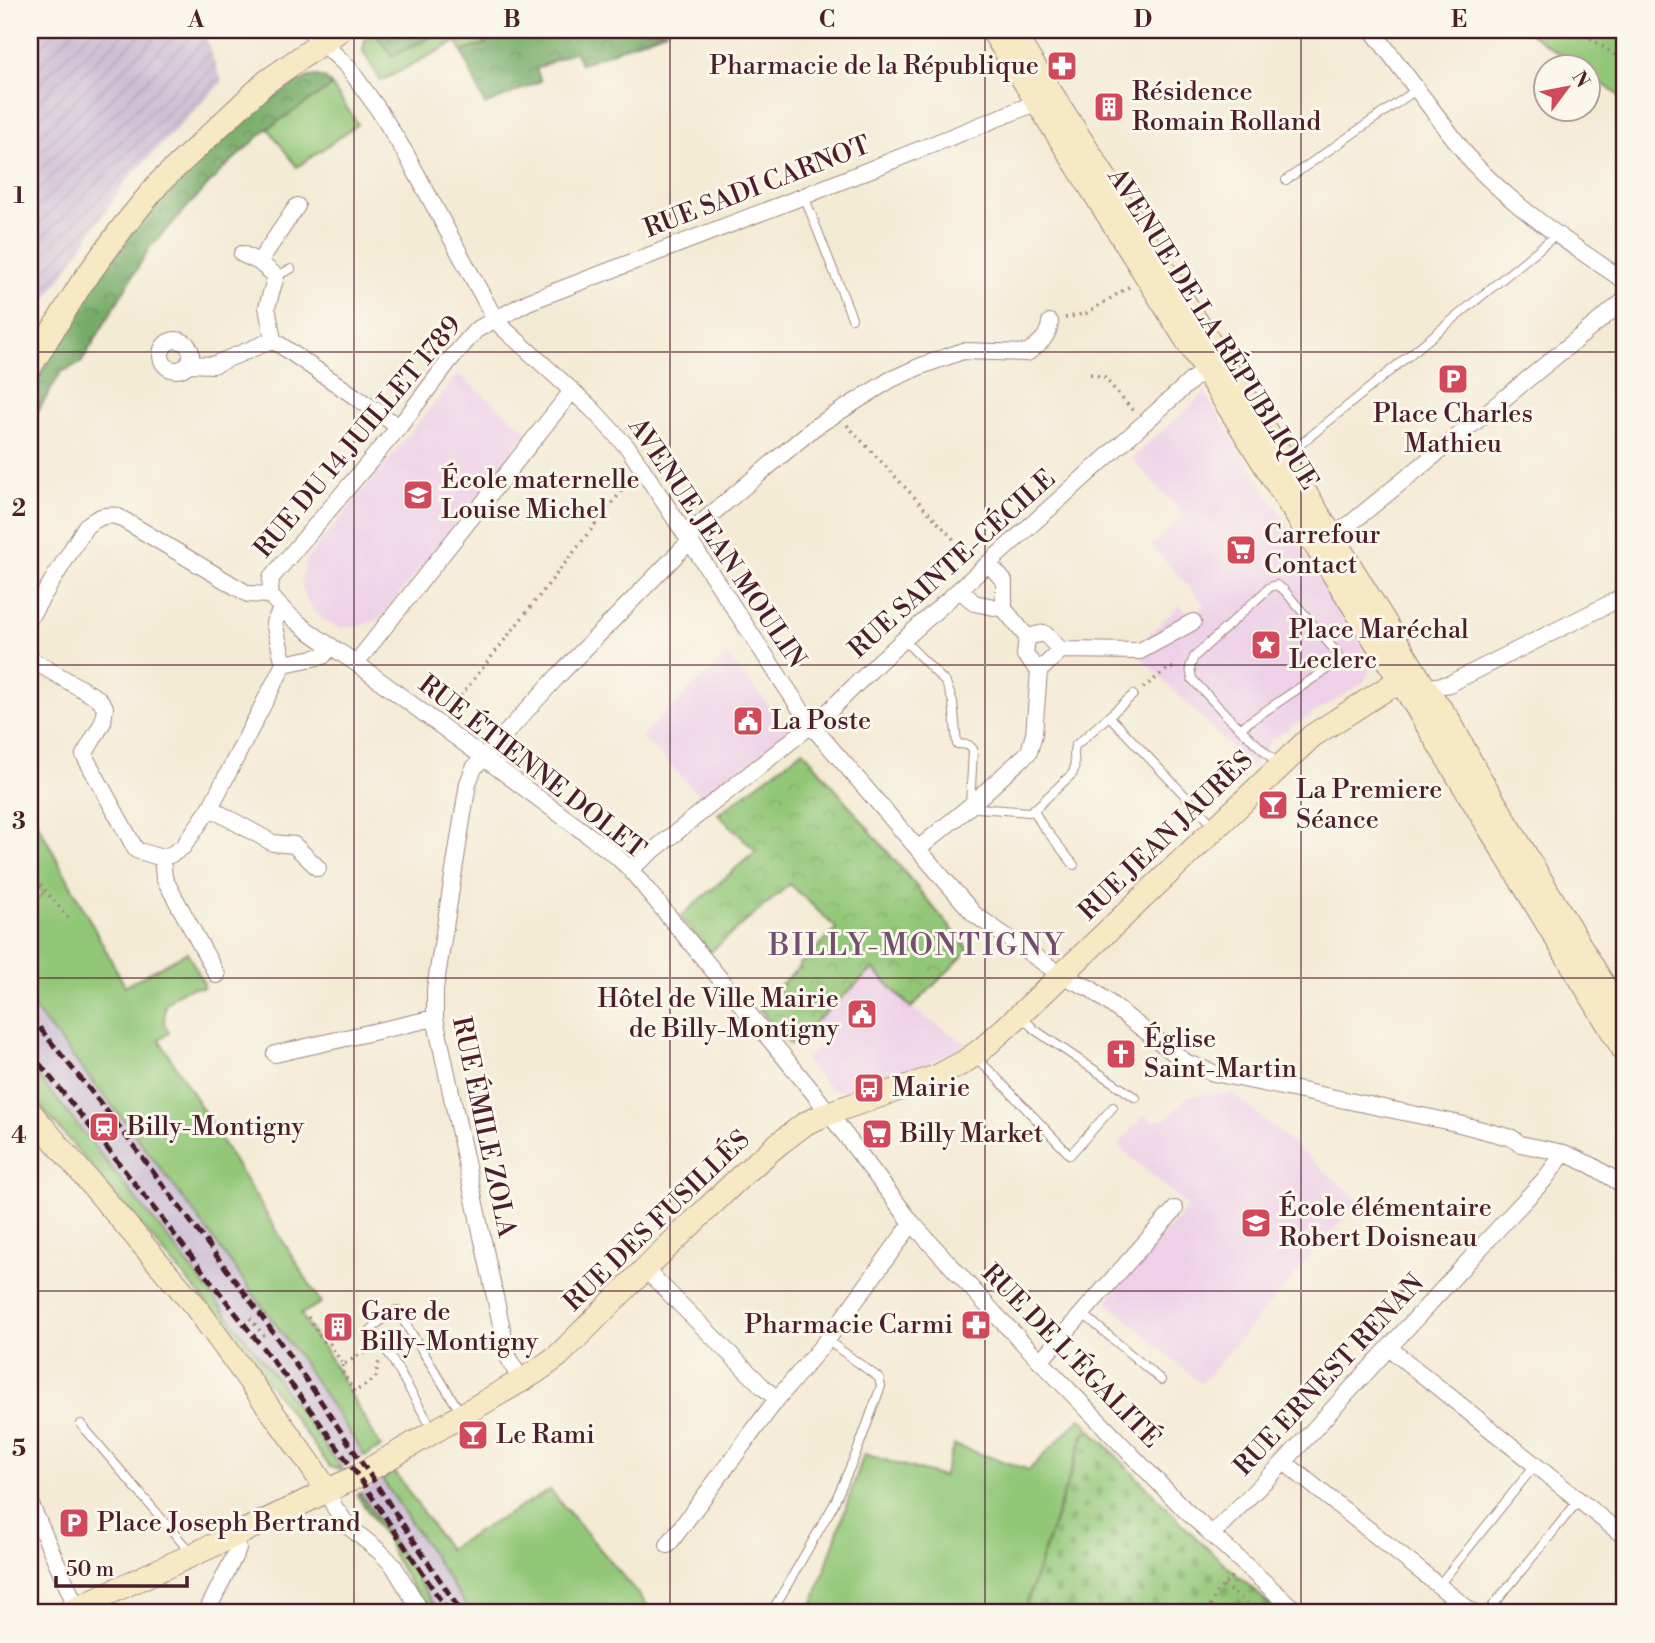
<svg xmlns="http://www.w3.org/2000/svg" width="1655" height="1643" viewBox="0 0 1655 1643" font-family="'Libre Bodoni',serif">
<defs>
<pattern id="industrial-furrows" width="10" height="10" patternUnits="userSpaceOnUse" patternTransform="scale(1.75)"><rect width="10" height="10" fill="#ccbed4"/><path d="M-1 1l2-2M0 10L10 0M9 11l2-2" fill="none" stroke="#b1a3b6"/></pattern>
<pattern id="forest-crowns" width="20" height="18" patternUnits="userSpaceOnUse" patternTransform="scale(1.75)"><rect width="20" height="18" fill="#76ac68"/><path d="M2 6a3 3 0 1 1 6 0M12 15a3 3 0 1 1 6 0" fill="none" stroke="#638b56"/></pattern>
<pattern id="cemetery-stones" width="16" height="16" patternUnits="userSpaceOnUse" patternTransform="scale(1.75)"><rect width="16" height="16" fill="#93c778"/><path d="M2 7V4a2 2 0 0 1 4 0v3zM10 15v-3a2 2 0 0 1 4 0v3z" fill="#80aa68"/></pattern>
<pattern id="park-crowns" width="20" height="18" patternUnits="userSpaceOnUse" patternTransform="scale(1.75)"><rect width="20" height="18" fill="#93c778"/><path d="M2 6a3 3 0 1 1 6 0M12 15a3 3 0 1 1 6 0" fill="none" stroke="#80aa68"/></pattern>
</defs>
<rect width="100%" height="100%" fill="#fbf7ec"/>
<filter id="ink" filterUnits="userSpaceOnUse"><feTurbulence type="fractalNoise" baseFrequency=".0143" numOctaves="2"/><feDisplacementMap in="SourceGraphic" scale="14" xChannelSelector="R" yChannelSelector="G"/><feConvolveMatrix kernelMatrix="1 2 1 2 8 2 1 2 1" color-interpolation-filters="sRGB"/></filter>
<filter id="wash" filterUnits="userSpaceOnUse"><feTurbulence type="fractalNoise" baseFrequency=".00686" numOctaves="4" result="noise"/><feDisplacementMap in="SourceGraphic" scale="28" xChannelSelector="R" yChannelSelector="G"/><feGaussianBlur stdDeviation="1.57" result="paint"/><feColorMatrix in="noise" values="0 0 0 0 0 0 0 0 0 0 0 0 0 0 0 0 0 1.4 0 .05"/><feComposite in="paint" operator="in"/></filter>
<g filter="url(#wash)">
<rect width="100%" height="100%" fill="#f4ebd5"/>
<!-- built -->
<path fill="#eed0e8" d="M458,374L528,431L379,620L356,627L339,628L324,620L313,610L305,597L301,580L307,559Z
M1205,393L1370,658V669L1364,682L1271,740L1251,767L1141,658L1143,640L1180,605L1191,616L1204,604L1151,545L1184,516L1131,458Z
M727,655L789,730L703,799L641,736Z
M874,969L911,1008L967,1044L923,1067L842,1092L829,1088L805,1060L830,1036L817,1021Z
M1234,1094L1359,1200L1201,1384L1106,1301L1188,1206L1117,1145L1144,1116L1153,1121L1168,1118L1189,1095Z"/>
<!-- industrial -->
<path fill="url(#industrial-furrows)" d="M30,30H203L222,82L125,182L30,324Z"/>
<!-- railway -->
<path fill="#ccbed4" d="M30,1004L126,1123L198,1218L300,1358L365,1456L342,1470L276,1378L169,1240L30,1066Z
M382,1479L471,1613H440L360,1493Z"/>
<!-- grass -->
<path fill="#93c778" stroke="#6e7352" stroke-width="2" d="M446,30H489L487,43L462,52L457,41L381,81L363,51L365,39L375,33L393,56Z
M1526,30H1625V100L1589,74L1588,66H1577Z
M332,86L358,124L297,167L268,128Z
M30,809L125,986L187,952L204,984L203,988C187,985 176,994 165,1005L164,1023L169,1033L159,1039L321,1303L301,1314L319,1344L324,1348L381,1447L365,1456L300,1358L198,1218L126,1123L30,1004V906L42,894L30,874Z
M30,1066L169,1240L276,1378L342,1470L330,1467L269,1384L204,1300L30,1094Z
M1081,1418L1092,1431L1084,1433L1023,1613H810L864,1454L943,1477L954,1445L1029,1470Z
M395,1472L448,1549L550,1490L654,1613H471L382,1479Z
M360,1493L440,1613H427L393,1555L388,1541L357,1495Z"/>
<!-- forest -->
<path fill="url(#forest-crowns)" stroke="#60664a" stroke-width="2" d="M379,30H446L392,56L375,33Z
M489,30H668L581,64L575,51L536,69L541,81L485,105L462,52L487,43Z
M318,76L326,79L332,86L268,128L221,171L150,247L81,363L61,372L30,425V392L90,291L133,231L167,191L255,111L291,86L309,77Z"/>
<!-- cemetery -->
<path fill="url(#cemetery-stones)" stroke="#6e7352" stroke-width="2" d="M1092,1431L1194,1536L1279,1613H1023L1085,1433Z"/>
<!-- park -->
<path fill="url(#park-crowns)" stroke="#6e7352" stroke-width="2" d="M803,750L969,950L911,1008L873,969L790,1045L757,1006L800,967L799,965L837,929L790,884L710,952L680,917L756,851L718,814Z"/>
</g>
<g filter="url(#ink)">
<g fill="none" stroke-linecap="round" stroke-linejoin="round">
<!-- lane casing -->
<g stroke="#9f8580" stroke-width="10">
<path id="lane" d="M1286,180L1416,90
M804,196L852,318
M276,276L291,269
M1285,457L1556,235
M904,640L946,683L953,702L957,744L969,745L973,749L970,806L978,808L1029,812L1036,808L1073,773C1077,765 1072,756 1075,746L1133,695
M1109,716L1213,825
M1240,728L1339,661L1337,653L1284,590L1276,585L1270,587L1194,657L1190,667L1192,679L1230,719L1278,764
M1033,809L1042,825L1074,865
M1022,1017L1035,1030L1136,1098
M975,1057L993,1074L1070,1155L1113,1107
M1082,1313L1161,1380
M81,1424L185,1546L188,1553
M433,1430L389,1354L370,1331L379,1322L397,1310L461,1413
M1439,1585L1535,1465
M771,1613L833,1506L858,1449L881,1386L879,1378L827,1340
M1487,1613L1579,1500"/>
</g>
<!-- street casing -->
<g stroke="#9f8580" stroke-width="18">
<path id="street" d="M309,30L348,67L378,109L406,154L495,319L502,327L592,409L629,449L811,725L974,914L1061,975L1091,989L1187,1063L1214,1073L1456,1123L1512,1138L1520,1144L1564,1153L1591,1165L1625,1186
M1372,30L1471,161C1516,209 1571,245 1625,281
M242,254L259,262L276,276L267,307L273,340
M259,262L297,206
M161 355a15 15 0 1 1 30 0a15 15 0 1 1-30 0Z
M189,364L213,365L273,340L399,427
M1325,543L1356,519L1625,300
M960,589L974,603L1004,609V581L989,564
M270,595L271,578L399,427L449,361L476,330L528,302L804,196L1028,106L1037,101
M281,609L274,623L284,664L323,656L331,646
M1004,609L1027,637
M30,617L86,526C97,518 103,514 117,516L248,594L270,595C292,623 326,643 356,663L615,855L630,869L812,1091L912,1223L995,1314L1185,1510L1298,1613
M1027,637L1044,633L1061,650L1039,671
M1061,650L1140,651L1193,622
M30,659L99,699L105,707L103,722L84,755L136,850L162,858
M356,663L572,391
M1425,688L1449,684L1625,596
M210,808L273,843L294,845L318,868
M918,849L970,806L1029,752L1034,734L1039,671L1025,655L1027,637
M162,858L172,854L183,847L210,808L284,664
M162,858L164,878L217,975
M630,869L830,710L880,661L1193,379L1212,365
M275,1054L435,1018
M645,1269L763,1387L777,1399L827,1340L912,1223
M1389,1348L1625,1537
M1040,1361L1175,1209
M521,1381L508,1357L435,1018V989L468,783L474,768L558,676L690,541L701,523L815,427L890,380L921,366L963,351L1027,353C1039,344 1049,337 1050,322
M1284,1462L1473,1613
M327,1491L335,1508L348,1526L379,1551L393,1565L422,1613
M30,1503L77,1608
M1211,1535L1284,1462L1507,1219L1544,1180L1564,1153
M668,1545L777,1399
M206,1613L238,1549L236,1535"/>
</g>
<!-- secondary casing -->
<g stroke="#9f8580" stroke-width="25">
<path id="secondary" d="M992,30L1403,685L1625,1052
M1011,30L1303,489L1425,688L1450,722L1475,770L1625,1021
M30,367L81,284L123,227L159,183L266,82L340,30
M30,1112L195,1306L308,1461L327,1491
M65,1613L236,1535L358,1476L534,1373L558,1356L657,1257L738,1179L777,1145L806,1123L829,1113L938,1076L964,1062L981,1050L1024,1011L1312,736L1389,687L1403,685L1425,688"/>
</g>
<!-- path -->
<path stroke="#9f8580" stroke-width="3.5" stroke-dasharray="2 5" stroke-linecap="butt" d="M1579,30L1625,62
M1065,318L1087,313L1130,286
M1090,374L1104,377L1134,412
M847,425L971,558
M1143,688L1169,668H1177
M453,715L456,702L631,479
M30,866L41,885L69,919
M308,1317L323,1341L330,1344L343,1365L359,1355L371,1351
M250,1318L264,1336
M343,1365L342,1371L354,1392L375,1379L379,1362
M1223,1586L1256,1609L1263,1603
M1208,1613L1216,1593L1233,1575"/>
<!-- lane -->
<use href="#lane" stroke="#fff" stroke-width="8"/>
<!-- street -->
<use href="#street" stroke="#fff" stroke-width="16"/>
<!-- secondary -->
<use href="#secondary" stroke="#f7e9c3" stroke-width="23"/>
<!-- rail -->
<path stroke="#4a1f2b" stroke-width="5" stroke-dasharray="10 5" stroke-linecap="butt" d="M30,1016L114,1120L258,1311L312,1388L462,1613
M30,1052L96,1134L301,1397L358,1476L449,1613"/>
</g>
</g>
<!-- grid -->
<path fill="none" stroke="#4a1f2b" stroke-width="2" stroke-opacity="0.55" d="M354,30V1613M670,30V1613M985,30V1613M1301,30V1613M30,352H1625M30,665H1625M30,978H1625M30,1291H1625"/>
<!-- icons -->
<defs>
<g id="pharmacy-square" transform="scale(1.575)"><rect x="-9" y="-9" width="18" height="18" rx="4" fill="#d1495b" stroke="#fbf7ec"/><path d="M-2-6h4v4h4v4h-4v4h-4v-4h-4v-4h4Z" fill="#fff"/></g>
<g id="building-square" transform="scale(1.575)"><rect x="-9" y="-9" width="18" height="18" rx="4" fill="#d1495b" stroke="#fbf7ec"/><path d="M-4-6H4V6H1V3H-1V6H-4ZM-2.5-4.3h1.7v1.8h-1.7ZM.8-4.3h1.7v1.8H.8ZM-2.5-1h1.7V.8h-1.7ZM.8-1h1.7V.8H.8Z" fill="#fff"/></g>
<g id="parking-square" transform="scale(1.575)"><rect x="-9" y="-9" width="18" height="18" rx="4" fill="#d1495b" stroke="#fbf7ec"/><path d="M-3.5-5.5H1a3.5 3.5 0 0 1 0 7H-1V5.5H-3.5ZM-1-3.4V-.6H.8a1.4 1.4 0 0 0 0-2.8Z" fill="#fff"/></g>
<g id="school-square" transform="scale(1.575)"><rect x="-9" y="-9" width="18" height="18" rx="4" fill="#d1495b" stroke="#fbf7ec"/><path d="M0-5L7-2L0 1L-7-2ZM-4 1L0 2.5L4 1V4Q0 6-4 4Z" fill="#fff"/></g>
<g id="supermarket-square" transform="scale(1.575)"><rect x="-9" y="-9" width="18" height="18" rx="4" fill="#d1495b" stroke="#fbf7ec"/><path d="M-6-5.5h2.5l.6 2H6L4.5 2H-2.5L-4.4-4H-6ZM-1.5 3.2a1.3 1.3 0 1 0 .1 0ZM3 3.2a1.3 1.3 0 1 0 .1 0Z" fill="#fff"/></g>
<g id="sight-square" transform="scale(1.575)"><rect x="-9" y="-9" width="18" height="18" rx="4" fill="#d1495b" stroke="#fbf7ec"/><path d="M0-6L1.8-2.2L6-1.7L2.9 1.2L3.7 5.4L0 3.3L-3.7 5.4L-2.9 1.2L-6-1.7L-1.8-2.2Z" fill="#fff"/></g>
<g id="civic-square" transform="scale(1.575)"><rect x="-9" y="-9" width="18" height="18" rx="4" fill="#d1495b" stroke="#fbf7ec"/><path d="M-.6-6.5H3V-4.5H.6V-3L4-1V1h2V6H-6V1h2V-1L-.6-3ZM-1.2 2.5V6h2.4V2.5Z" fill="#fff"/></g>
<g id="bar-square" transform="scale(1.575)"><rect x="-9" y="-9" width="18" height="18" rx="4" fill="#d1495b" stroke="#fbf7ec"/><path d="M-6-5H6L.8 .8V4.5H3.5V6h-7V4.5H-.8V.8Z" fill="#fff"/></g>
<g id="church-square" transform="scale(1.575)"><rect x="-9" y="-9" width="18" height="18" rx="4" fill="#d1495b" stroke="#fbf7ec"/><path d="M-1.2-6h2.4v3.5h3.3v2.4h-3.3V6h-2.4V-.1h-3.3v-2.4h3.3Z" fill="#fff"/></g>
<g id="bus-square" transform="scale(1.575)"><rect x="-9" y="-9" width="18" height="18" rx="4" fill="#d1495b" stroke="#fbf7ec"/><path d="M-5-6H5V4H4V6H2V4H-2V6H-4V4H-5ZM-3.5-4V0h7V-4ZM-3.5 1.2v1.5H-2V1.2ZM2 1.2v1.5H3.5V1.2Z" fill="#fff"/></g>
<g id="station-square" transform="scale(1.575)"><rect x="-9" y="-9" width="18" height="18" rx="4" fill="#d1495b" stroke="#fbf7ec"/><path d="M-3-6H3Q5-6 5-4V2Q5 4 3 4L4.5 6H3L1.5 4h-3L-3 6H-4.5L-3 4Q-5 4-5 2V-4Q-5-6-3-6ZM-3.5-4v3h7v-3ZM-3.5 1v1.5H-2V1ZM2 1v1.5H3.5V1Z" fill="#fff"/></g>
</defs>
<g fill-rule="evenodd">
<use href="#pharmacy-square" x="1062" y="66"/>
<use href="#building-square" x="1109" y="107"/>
<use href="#parking-square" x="1453" y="379"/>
<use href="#school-square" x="418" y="495"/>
<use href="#supermarket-square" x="1241" y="550"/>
<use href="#sight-square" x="1266" y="645"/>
<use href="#civic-square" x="748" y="721"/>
<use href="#bar-square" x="1273" y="805"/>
<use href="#civic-square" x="862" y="1014"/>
<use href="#church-square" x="1121" y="1054"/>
<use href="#bus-square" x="869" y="1088"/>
<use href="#station-square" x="104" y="1127"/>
<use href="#supermarket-square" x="877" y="1134"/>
<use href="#school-square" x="1256" y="1223"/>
<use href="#pharmacy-square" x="976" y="1325"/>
<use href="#building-square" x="338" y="1327"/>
<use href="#bar-square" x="473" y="1435"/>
<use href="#parking-square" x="74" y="1523"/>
</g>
<g text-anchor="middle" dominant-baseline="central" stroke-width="6" stroke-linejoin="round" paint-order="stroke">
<!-- poi labels -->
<g font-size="26" fill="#4a1f2b" stroke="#fbf7ec" text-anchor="start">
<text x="1039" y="66" text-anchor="end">Pharmacie de la République</text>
<text x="1132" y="92">Résidence<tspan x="1132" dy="30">Romain Rolland</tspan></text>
<text x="1453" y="414" text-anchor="middle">Place Charles<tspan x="1453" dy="30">Mathieu</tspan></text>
<text x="441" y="480">École maternelle<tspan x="441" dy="30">Louise Michel</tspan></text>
<text x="1264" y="535">Carrefour<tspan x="1264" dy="30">Contact</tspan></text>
<text x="1289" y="630">Place Maréchal<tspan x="1289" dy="30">Leclerc</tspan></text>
<text x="771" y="721">La Poste</text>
<text x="1296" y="790">La Premiere<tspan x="1296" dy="30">Séance</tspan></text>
<text x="839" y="999" text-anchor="end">Hôtel de Ville Mairie<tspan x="839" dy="30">de Billy-Montigny</tspan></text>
<text x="1144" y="1039">Église<tspan x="1144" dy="30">Saint-Martin</tspan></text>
<text x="892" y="1088">Mairie</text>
<text x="127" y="1127">Billy-Montigny</text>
<text x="900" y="1134">Billy Market</text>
<text x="1279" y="1208">École élémentaire<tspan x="1279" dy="30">Robert Doisneau</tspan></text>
<text x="361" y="1312">Gare de<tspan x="361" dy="30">Billy-Montigny</tspan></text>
<text x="953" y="1325" text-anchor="end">Pharmacie Carmi</text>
<text x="496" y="1435">Le Rami</text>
<text x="97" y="1523">Place Joseph Bertrand</text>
</g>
<!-- street labels -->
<g font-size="26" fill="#4a1f2b" stroke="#fbf7ec">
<text transform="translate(757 187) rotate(-21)">RUE SADI CARNOT</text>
<text transform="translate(1213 329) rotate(58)">AVENUE DE LA RÉPUBLIQUE</text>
<text transform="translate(358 437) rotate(-50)">RUE DU 14 JUILLET 1789</text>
<text transform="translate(717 543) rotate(56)">AVENUE JEAN MOULIN</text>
<text transform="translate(952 564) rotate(-42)">RUE SAINTE-CÉCILE</text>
<text transform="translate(532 767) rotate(38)">RUE ÉTIENNE DOLET</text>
<text transform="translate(1166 836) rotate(-44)">RUE JEAN JAURÈS</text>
<text transform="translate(484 1127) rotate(78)">RUE ÉMILE ZOLA</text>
<text transform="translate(657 1221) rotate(-44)">RUE DES FUSILLÉS</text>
<text transform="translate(1071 1356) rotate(46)">RUE DE L'ÉGALITÉ</text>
<text transform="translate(1329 1375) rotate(-47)">RUE ERNEST RENAN</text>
</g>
<!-- quarter labels -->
<g font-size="30" letter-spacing="2" fill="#734f6f" stroke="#fbf7ec">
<text x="917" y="946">BILLY-MONTIGNY</text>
</g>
</g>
<!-- margin -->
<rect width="1655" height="1643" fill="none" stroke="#fbf7ec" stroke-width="77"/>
<!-- north arrow -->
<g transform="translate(1567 88) rotate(58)"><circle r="33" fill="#fbf7ec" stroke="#b4a19f" stroke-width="2"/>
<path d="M0-5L12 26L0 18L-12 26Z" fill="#d1495b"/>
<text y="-10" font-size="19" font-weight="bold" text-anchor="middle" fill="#4a1f2b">N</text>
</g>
<!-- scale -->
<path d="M56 1576v10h131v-10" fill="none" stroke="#4a1f2b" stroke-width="3.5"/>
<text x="66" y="1576" font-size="21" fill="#4a1f2b" stroke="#fbf7ec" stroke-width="5" paint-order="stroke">50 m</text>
<rect x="38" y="38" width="1578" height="1566" fill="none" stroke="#4a1f2b" stroke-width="2.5"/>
<g font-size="23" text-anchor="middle" font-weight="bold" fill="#4a1f2b">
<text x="196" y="27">A</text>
<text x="512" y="27">B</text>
<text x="827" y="27">C</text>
<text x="1143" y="27">D</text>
<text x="1459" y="27">E</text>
<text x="19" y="203">1</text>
<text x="19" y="516">2</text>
<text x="19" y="829">3</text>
<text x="19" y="1143">4</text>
<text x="19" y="1456">5</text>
</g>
</svg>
